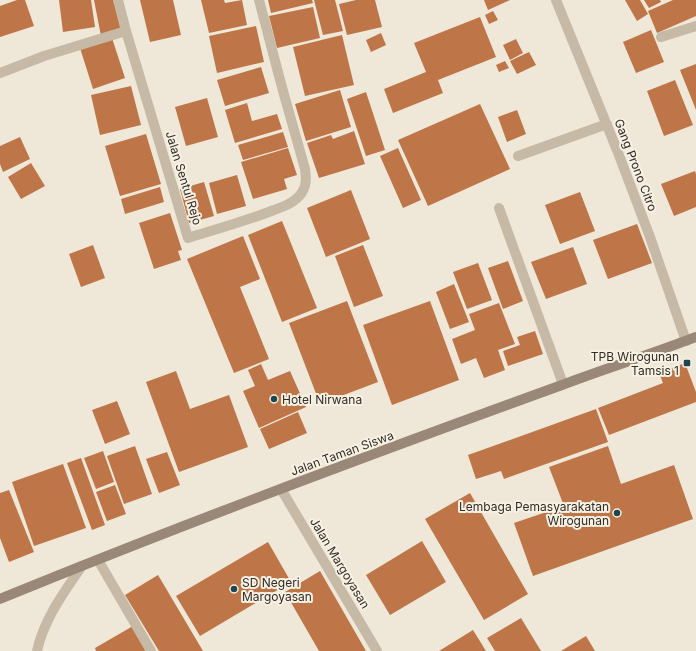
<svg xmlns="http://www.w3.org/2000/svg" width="696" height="651" viewBox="0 0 696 651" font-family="Inter,sans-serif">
<rect width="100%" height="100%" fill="#efe7d8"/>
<!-- building -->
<path fill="#be7547" d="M17,0H25L34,26L0,37V6Z
M59,0H91L95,27L63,32Z
M94,0H116L122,31L101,36Z
M140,0H173L181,35L150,42Z
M201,0H224L225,3L242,0L247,25L209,33Z
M268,0H312L313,3L271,13Z
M314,0H335L343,31L323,35Z
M356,0H375L382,27L347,35L339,4Z
M484,0H510L488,10Z
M625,0H640L648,14L637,21Z
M644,0H660L661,2L649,8Z
M673,0H696V16L657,33L648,11Z
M313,7L320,38L277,48L269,16Z
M493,11L498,20L489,24L485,15Z
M480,17L496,57L438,80L443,93L393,113L384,89L426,72L414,43Z
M256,26L264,62L217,73L209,36Z
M651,30L664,62L636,73L623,42Z
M381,33L386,45L371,52L366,40Z
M342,35L354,85L305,96L293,47Z
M112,38L125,78L93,89L80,48Z
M516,39L523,53L510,60L503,45Z
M529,52L536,65L517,74L510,61Z
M505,61L509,68L499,72L496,65Z
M696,64V110L680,70Z
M261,67L269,93L225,106L217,80Z
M675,80L693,125L664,136L647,91Z
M131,86L141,125L100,135L91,95Z
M340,90L351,127L306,141L295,104Z
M366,92L385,150L366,156L347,99Z
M207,98L218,137L186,146L175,107Z
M247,103L252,121L277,114L282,129L235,143L225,110Z
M480,104L510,169L428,206L398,140Z
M517,110L526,134L507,142L498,117Z
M354,131L365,164L319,178L307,143L331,135L333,139Z
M283,132L288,147L243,160L238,145Z
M146,134L161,184L120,196L105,146Z
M20,137L30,159L3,172L0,164V146Z
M288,148L297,175L284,179L287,189L253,199L241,162Z
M398,148L421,200L403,208L380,156Z
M31,163L45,186L21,199L8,177Z
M695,171L696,174V207L674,216L661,184Z
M237,175L246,206L217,214L209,183Z
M204,182L214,216L189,223L180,189Z
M160,187L164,202L125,214L121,199Z
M351,190L370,239L326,257L307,208Z
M580,192L595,231L560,244L545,205Z
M170,213L182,250L178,251L181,260L154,269L139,223Z
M282,221L317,308L282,322L248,235Z
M637,224L652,263L608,279L593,240Z
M243,236L260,279L240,287L269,359L234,373L187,259Z
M93,245L105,278L81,287L69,254Z
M363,245L383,296L354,307L335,256Z
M573,247L587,284L546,299L531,262Z
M508,261L523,301L503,309L488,268Z
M478,263L492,300L467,309L453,272Z
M454,284L469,322L450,329L436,292Z
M347,301L378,382L320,404L289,323Z
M430,301L459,380L392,405L363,325Z
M499,303L515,344L498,350L505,370L484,378L476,358L461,364L452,339L475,330L469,314Z
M535,331L543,354L508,366L503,351L520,345L517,337Z
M685,363L696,392V402L609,435L598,408L663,383L659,373Z
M261,364L268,380L290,371L306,407L259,428L243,391L255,386L248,370Z
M176,371L190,409L229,395L248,447L179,472L146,382Z
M117,401L130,434L105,444L92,410Z
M596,409L608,442L504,479L501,471L476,479L468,455Z
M298,412L307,433L269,449L260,429Z
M135,446L152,494L124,504L107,456Z
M608,446L621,484L674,465L693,519L533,576L514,523L564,506L549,467Z
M103,451L114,482L96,489L84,458Z
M167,452L180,485L159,493L146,459Z
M81,458L105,525L92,530L67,463Z
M63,464L86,528L34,546L12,482Z
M115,485L126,514L107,521L96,492Z
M9,490L34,552L9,562L0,538V493Z
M470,493L528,594L484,620L425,519Z
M422,541L446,582L390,615L366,575Z
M268,542L291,582L200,636L176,596Z
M320,571L366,651H319L285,592Z
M158,575L203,651H159L125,595Z
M521,618L541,651H495L487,638Z
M133,626L148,651H96L95,648Z
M473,630L486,651H439Z
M586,636L595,651H561Z"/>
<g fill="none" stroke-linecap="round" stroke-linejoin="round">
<!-- lane -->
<path stroke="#c6b9a5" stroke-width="10" d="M37,651C44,619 64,592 82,566"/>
<!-- street -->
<path stroke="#c6b9a5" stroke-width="10" d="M118,0L126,31L188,238C217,229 246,221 274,210C281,207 290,205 296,199C306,191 307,181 305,169L283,91L259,0
M556,0L617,150L650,237L686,341
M661,37L696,26
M0,73L44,56L126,31
M518,156L607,124
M499,208L563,384
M281,489L377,651
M98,560L151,651"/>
<!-- secondary -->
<path stroke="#987" stroke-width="10" d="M0,599C185,523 374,453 562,385C607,368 652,354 696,337"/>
</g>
<!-- markers -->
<g fill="#1e4650" stroke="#f7f1e3" stroke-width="1.5">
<rect x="683" y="359" width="8" height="8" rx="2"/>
<circle cx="274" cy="399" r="4"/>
<circle cx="617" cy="513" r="4"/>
<circle cx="234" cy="589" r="4"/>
</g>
<g text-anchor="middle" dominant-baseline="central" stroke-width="4" stroke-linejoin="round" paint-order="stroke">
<!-- street labels -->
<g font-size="12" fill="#322b26" stroke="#f7f1e3">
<text transform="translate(636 165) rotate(69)">Gang Prono Citro</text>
<text transform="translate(184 178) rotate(73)">Jalan Sentul Rejo</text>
<text transform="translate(342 453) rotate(-20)">Jalan Taman Siswa</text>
<text transform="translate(340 563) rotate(59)">Jalan Margoyasan</text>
</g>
<!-- poi labels -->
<g font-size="12" fill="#322b26" stroke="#f7f1e3" text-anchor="end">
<text x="679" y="356">TPB Wirogunan<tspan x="679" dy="14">Tamsis 1</tspan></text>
<text x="282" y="399" text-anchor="start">Hotel Nirwana</text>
<text x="609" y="506">Lembaga Pemasyarakatan<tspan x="609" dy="14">Wirogunan</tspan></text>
<text x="242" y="582" text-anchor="start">SD Negeri<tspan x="242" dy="14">Margoyasan</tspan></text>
</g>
</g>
</svg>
